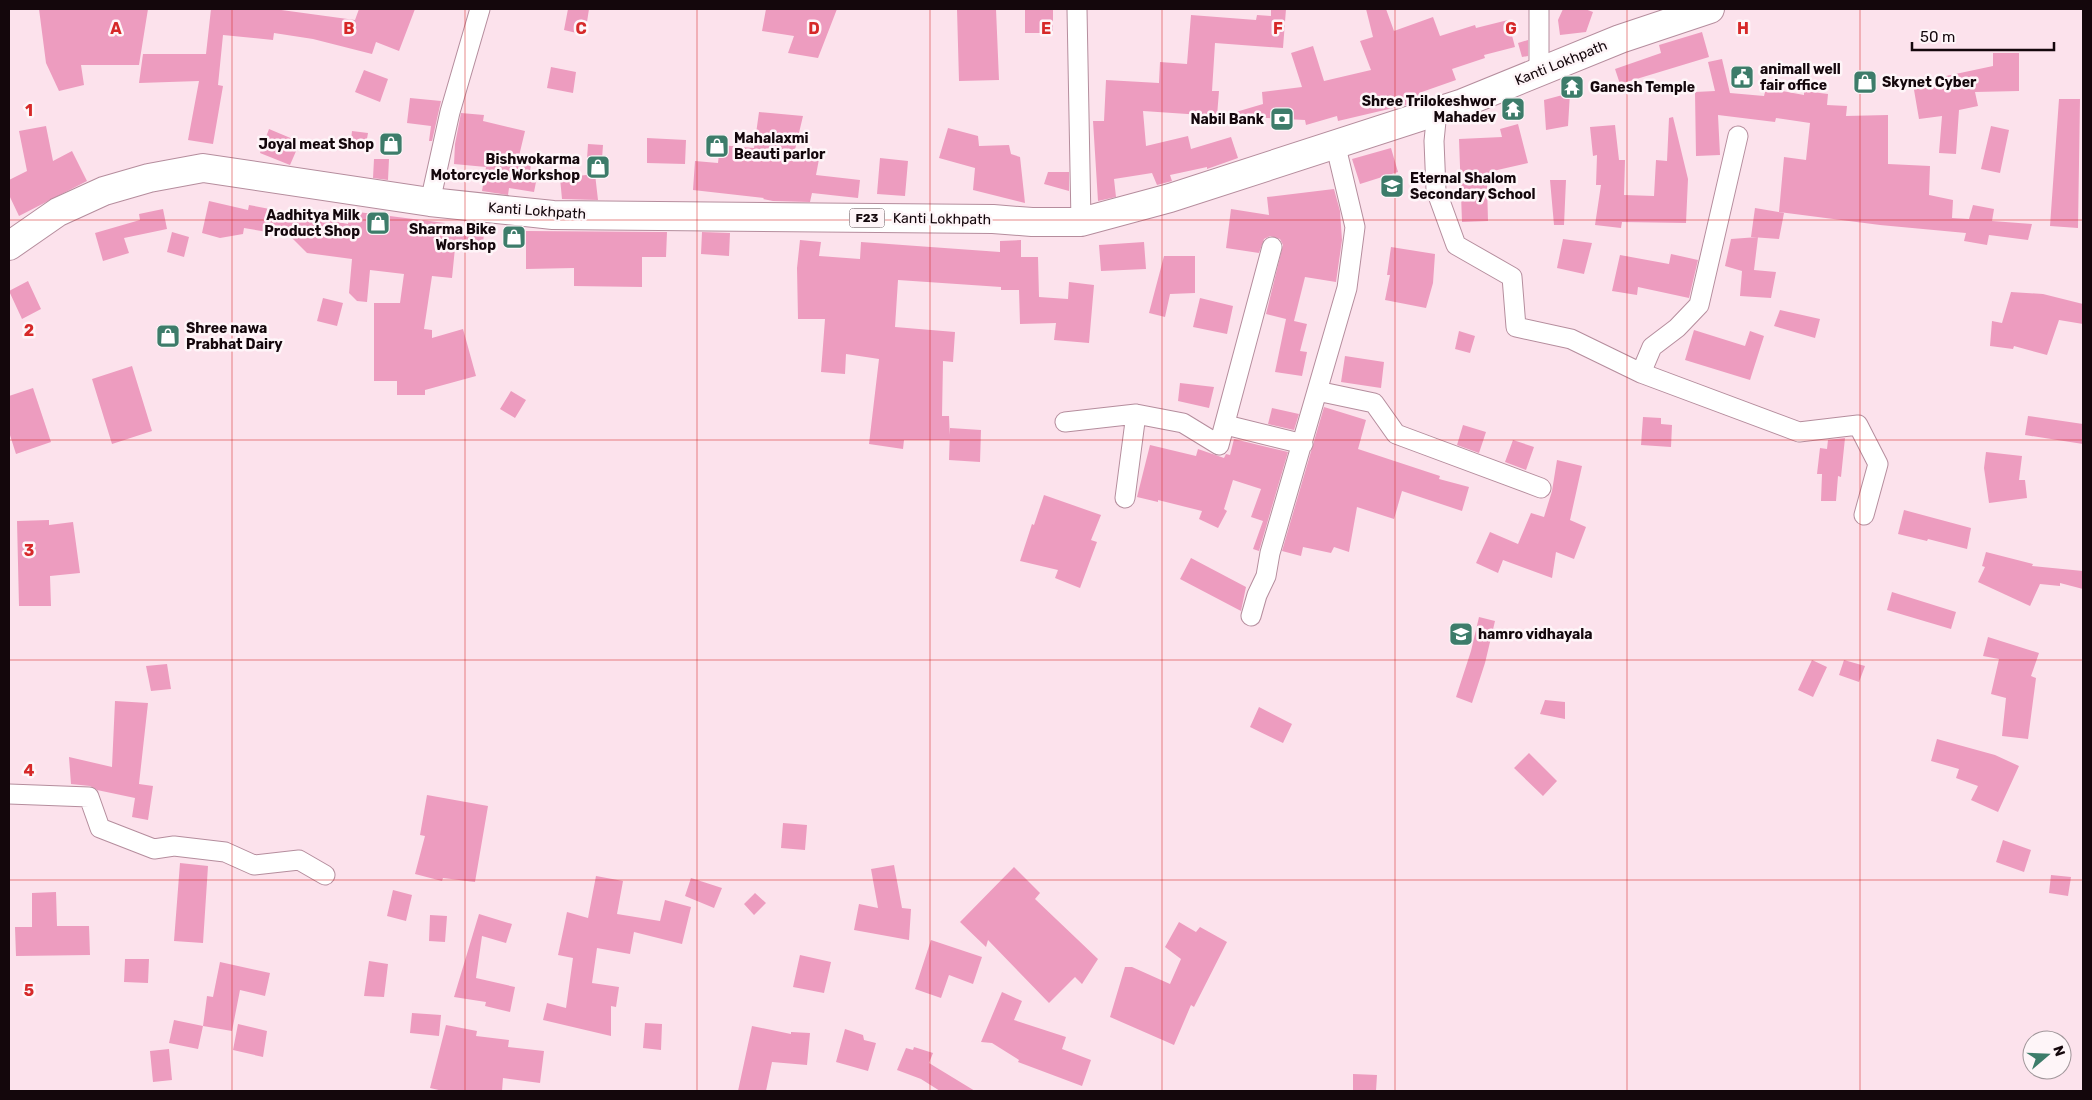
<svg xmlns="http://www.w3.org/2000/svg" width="2092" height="1100" viewBox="0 0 2092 1100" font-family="Rubik,sans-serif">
<rect width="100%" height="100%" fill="#fce2ec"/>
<!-- building -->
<path fill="#ed9cbf" d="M39,9H148L139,65H81L84,85L59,91L46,63Z
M211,9H274L355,20L359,9H415L399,51L376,42L372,54L313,39L274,33L273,40L223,35L218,85L223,86L213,144L188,140L199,81L139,83L143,54H206Z
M568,9H589L585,35L564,30Z
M766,9H837L818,58L788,53L794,36L762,31Z
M957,9H996L999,80L959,81Z
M1025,9H1053V33H1025Z
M1271,9H1286L1283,48L1215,43L1212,91H1219L1217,116L1143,111L1146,146L1188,136L1191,149L1231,137L1238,158L1207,169V167L1170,175L1172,181L1157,185L1152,173L1114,179L1116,197L1098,201L1093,121H1104L1106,80L1159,83L1160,62L1187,64L1191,15L1256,20L1257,15L1271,16Z
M1366,9H1386L1394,31L1433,17L1440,36L1475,25L1476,28L1508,20L1515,47L1484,55L1485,58L1452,69L1456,80L1419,93L1421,100L1406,105L1338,121L1337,116L1306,125L1305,120L1229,116V114L1263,104L1262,92L1302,87L1291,53L1313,46L1324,81L1371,70L1360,41L1373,37Z
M1563,9H1585L1593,12L1586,32L1560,35L1558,20Z
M1702,32L1709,57L1620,84L1615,69L1661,53L1659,45Z
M1528,40V56L1522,57L1518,43Z
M1993,53H2019V91L1975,92L1978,106L1959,110L1956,154L1939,153L1942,116L1919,119L1913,84L1946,78V76L1993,66Z
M1722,59L1730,93L1764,96L1766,88L1804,95V91L1828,94L1827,105L1847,106L1846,116L1888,115V164L1930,166L1929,195L1953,200L1952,218L1969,219L1973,205L1994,209L1992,221L2032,224L2028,240L1989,235L1987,245L1964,241L1966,233L1880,225L1779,212L1784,157L1806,160L1810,123L1776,118L1775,122L1718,115L1720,155L1696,156L1695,92L1715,91L1708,62Z
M551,67L576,72L573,93L547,88Z
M364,70L388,79L380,102L355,92Z
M1570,93L1568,126L1546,130L1544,100Z
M410,98L441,101L432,141H429L431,126L407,123Z
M2059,99H2080L2078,228L2050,226Z
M759,112L803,116L794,154L819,159L816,175L860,180L858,198L812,193L810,202L773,201L763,199L764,198L693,190L695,161L718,163L720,145L754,148Z
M461,113L484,115L483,121L525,131L519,156L532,159L530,171L538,172L534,192L509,188L508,195L482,191L486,167L454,164L455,144Z
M1673,117L1688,179L1686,223L1622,222L1621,228L1595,225L1601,185H1596L1597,155L1593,156L1590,127L1615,125L1619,160H1625L1624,195L1654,196L1656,160L1667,161L1669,118Z
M1518,124L1528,163L1493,171V183L1487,184L1488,221L1462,222L1459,139L1502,137L1500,129Z
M46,126L53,161L72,151L87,181L19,216L9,195V180L27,171L19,131Z
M1991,126L2009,130L2000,173L1981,169Z
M948,128L978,136L979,146L1009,145L1011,154L1020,157L1025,203L973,190L975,168L939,158Z
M269,129L300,142L290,165L260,153Z
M352,131L368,133L365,150L350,148Z
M647,138L686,140L685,164L647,163Z
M588,144L603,145L602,159H587Z
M1391,148L1398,172L1360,184L1352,159Z
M880,158L908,161L905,196L877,194Z
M374,159H389L388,180L373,178Z
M1048,172H1069V191L1044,184Z
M595,174L598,200L562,199L560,178Z
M1550,180H1566L1564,225H1554Z
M1334,189L1340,211L1342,240L1336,282L1305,277L1294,321L1307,324L1300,351L1307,352L1302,376L1275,372L1286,319L1266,314L1283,245L1280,239L1270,236L1264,239L1259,253L1226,248L1231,209L1269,215L1267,197Z
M209,201L248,210L249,205L348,224L350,211L445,223L444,226L484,228L483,250L455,248L452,278L432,276L424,329L432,330V338L463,329L476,376L425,390V395H397V381H374V303H400L404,274L370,270L367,302L357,301L349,293L352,259L307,253L290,236L244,228L243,234L220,238L202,233Z
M1755,208L1784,213L1779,239L1751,237Z
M163,209L167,229L124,238L129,253L103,261L95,233L140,220L139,214Z
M526,231L667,232L666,257H642V287L574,286V268L526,269Z
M172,232L189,237L184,257L167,252Z
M702,232L730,233L729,256L701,254Z
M1758,237L1754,270L1776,272L1771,298L1740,296L1742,271L1725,266L1731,239Z
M1563,239L1592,243L1584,274L1557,268Z
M800,240L821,242L819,256L860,259L861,242L1000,252V241L1021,240V257H1038L1039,297L1068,299L1069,282L1094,285L1089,343L1054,340L1056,323L1020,324L1019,290H1001V287L898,280L895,327L955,332L953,362L943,361L942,416H949L950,440H904L903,449L869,444L879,359L846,354L845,374L821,372L825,319H798L797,268Z
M1144,242L1146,269L1101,271L1099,245Z
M1391,247L1435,254L1433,283L1426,308L1385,300L1390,275H1387Z
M1671,254L1698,260L1689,298L1638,287L1637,295L1612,291L1620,255L1669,264Z
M1164,256H1195V293L1170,294L1165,317L1149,313Z
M28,281L41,309L22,319L9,291Z
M2011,292L2043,294L2083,304V324L2059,320L2047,355L2014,346L2013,349L1990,346L1992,321L2002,323Z
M323,298L343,303L337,326L317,321Z
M1200,298L1233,306L1227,334L1193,327Z
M1780,310L1820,319L1815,338L1774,326Z
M1694,330L1745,346L1750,331L1764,336L1750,380L1685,360Z
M1459,331L1475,336L1470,353L1455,349Z
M1345,356L1384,362L1381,388L1341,382Z
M132,366L152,431L112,444L92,379Z
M1180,383L1214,387L1209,408L1178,401Z
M33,388L51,442L16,454L9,432V396Z
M511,391L526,400L515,418L500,409Z
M1324,407L1366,420L1358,449L1440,476L1439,479L1469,487L1462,511L1402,491L1394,519L1357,507L1349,552L1334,547L1331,553L1303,547L1301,556L1282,551Z
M1272,408L1299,414L1294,430L1268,424Z
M2028,416L2083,424V444L2025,435Z
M1643,417L1661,418V424L1672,425L1671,447L1641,445Z
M1463,425L1486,432L1479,453L1457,445Z
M950,428L981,430L980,462L949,460Z
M1845,438L1841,477L1838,476L1836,501H1821L1822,474H1817L1820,448L1827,449L1828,440Z
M1234,439L1288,452L1259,551L1253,549L1263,521L1251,517L1261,489L1233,480L1224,509L1227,511L1218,528L1199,519L1202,511L1158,500V502L1137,497L1150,445L1196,456L1198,449L1224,458L1226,454L1230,455Z
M1513,440L1534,447L1526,470L1505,462Z
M1986,452L2022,456L2019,480H2025L2027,498L1989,503L1984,468Z
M1557,460L1582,466L1570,520L1586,527L1574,559L1556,552L1552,578L1503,560L1498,573L1476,563L1490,532L1518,544L1531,513L1544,517L1552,491Z
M1044,495L1101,515L1091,540L1097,542L1080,588L1055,578L1058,570L1020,561L1032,524L1034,525Z
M1904,510L1971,528L1967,549L1928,539L1927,541L1898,534Z
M49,520V525L73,522L80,573L50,576L51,606H19L17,521Z
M1986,552L2033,564L2032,566L2083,571V589L2060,583V586L2040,584L2030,606L1978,582L1985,567L1982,566Z
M1191,558L1246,587L1241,611L1180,579Z
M1892,592L1956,612L1951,629L1887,610Z
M1479,617L1495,621L1485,663L1472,703L1456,697L1471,651Z
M1988,637L2039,653L2031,676L2036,678L2028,739L2002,736L2006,698L1991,694L1999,659L1983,656Z
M1812,660L1827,667L1813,697L1798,690Z
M1844,660L1865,666L1859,682L1839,675Z
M167,664L171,689L151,691L146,666Z
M1545,700L1565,702V719L1540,714Z
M115,701L148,703L139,784L153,786L148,820L132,817L135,798L97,790L90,786L71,784L69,757L112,767Z
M1259,707L1292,724L1283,743L1250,727Z
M1937,739L1995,755L2019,766L1998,812L1971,800L1978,786L1956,778L1959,769L1931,761Z
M1529,753L1557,781L1543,796L1514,768Z
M427,795L488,806L475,882L443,878L442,881L415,874L425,836L420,835Z
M783,823L807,825L805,850L781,848Z
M2003,840L2031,850L2024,872L1996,862Z
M180,863L208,866L203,943L174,941Z
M894,865L902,908L911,909L909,940L854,930L859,904L878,908L871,869Z
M1014,867L1040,893L1035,899L1098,959L1082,984L1075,977L1049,1003L988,940L986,947L960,922Z
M2051,875L2071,877L2068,896L2049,893Z
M596,876L623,881L617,914L660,921L665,900L691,907L682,944L634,932L630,954L597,948L592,983L619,987L616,1007L611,1006V1036L543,1020L547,1003L566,1008L573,958L558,955L564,927L567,912L588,918Z
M691,878L722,888L714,908L685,896Z
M393,890L412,895L406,921L387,916Z
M56,892L57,926H89L90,955L16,956L15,927H32V893Z
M755,893L766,903L754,915L744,904Z
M479,914L512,924L506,943L482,936L476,978L515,987L510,1012L485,1006L486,1002L454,997Z
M430,915L447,916L445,942L429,941Z
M1179,922L1196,932L1200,927L1227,942L1194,1007L1191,1005L1174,1045L1110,1017L1125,967H1132L1170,984L1181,959L1165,947Z
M931,940L982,957L973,984L949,975L941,998L915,989Z
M800,955L831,962L824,993L793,987Z
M125,959H149L148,983L124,982Z
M369,961L388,964L384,997L364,996Z
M220,962L270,973L265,996L240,990L232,1031L203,1026L207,996L213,997Z
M1002,992L1022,1001L1014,1020L1066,1037L1062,1049L1091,1060L1082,1086L1018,1062L1019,1060L992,1043L981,1042Z
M412,1013L441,1015L439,1036L410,1033Z
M174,1020L203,1026L198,1049L169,1043Z
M645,1023L662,1024L661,1050L643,1048Z
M238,1024L267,1031L263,1057L233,1050Z
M446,1025L477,1031L476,1036L509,1040L508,1047L544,1051L540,1083L503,1078L502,1091H443L430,1088Z
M752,1026L791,1034V1032L810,1033L807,1065L772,1062L766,1091H738Z
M845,1029L863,1035L864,1040L876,1043L868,1071L836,1062Z
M914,1047L933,1053L929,1063L975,1091H940L921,1079L897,1070L906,1048L913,1050Z
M169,1049L172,1080L153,1082L150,1051Z
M1353,1074L1377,1075L1376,1091H1353Z"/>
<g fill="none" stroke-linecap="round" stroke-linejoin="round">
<!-- street casing -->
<g stroke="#b58d9d" stroke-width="21">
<path id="street" d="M1077,9L1081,222
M1539,9V72
M1437,111L1434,141L1436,190L1456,245L1512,277L1516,327L1571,339L1641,373L1799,432L1858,425L1878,464L1864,515
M430,202L450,112L480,9
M1641,373L1652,347L1677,328L1699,305L1738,136
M1317,391L1374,403L1396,434L1541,488
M1065,422L1136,414L1183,423L1219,445L1272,247
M1226,425L1303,444
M1125,498L1136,414
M1251,616L1257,595L1266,576L1270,553L1347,288L1355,227L1336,147
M9,794L89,797L100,828L154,849L174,846L225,852L254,865L299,860L325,875"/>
</g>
<!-- primary casing -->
<g stroke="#b58d9d" stroke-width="30">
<path id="primary" d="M9,246L58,212L104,191L149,178L203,168L430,202L553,215L993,219L1032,222H1081L1170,198L1463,103L1620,39L1710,9"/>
</g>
<!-- street -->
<use href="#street" stroke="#fff" stroke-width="19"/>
<!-- primary -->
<use href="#primary" stroke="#fff" stroke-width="28"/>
</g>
<!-- grid -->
<path fill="none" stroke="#d62828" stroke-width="1" stroke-opacity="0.55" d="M232,9V1091M465,9V1091M697,9V1091M930,9V1091M1162,9V1091M1395,9V1091M1627,9V1091M1860,9V1091M9,220H2083M9,440H2083M9,660H2083M9,880H2083"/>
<!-- icons -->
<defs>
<g id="civic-square" transform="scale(1.25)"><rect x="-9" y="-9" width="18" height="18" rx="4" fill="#3d7c6a" stroke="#fef5f8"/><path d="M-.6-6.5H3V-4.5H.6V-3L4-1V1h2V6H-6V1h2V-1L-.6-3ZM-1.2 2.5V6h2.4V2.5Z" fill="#fff"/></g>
<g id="shop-square" transform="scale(1.25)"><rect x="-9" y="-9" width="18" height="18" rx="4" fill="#3d7c6a" stroke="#fef5f8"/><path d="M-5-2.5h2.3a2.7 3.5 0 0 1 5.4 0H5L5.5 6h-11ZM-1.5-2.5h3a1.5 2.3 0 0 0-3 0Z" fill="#fff"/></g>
<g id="temple-square" transform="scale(1.25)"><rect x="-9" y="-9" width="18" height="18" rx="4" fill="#3d7c6a" stroke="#fef5f8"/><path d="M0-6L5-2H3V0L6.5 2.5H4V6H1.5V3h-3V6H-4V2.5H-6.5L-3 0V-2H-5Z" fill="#fff"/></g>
<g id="bank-square" transform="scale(1.25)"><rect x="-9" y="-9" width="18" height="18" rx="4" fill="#3d7c6a" stroke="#fef5f8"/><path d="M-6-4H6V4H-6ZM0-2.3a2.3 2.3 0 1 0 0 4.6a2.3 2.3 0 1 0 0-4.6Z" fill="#fff"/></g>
<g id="school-square" transform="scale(1.25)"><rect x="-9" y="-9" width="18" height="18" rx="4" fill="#3d7c6a" stroke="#fef5f8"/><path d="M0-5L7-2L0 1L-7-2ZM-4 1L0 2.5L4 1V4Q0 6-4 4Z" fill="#fff"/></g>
</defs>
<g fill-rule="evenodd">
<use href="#civic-square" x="1742" y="77"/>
<use href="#shop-square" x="1865" y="82"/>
<use href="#temple-square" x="1572" y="87"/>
<use href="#temple-square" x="1513" y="109"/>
<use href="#bank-square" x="1282" y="119"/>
<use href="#shop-square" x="391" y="144"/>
<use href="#shop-square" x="717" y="146"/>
<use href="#shop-square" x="598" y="167"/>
<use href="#school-square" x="1392" y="186"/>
<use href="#shop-square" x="378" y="223"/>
<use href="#shop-square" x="514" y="237"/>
<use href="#shop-square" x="168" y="336"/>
<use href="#school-square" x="1461" y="634"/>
</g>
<g text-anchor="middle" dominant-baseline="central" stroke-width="5" stroke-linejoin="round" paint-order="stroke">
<!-- shield labels -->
<rect fill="#fef5f8" stroke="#5a4e53" stroke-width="1" x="849.5" y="208.5" width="35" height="19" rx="4"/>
<g font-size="12" font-weight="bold" fill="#14070c">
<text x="867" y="218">F23</text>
</g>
<!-- street labels -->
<g font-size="14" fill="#14070c" stroke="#fef5f8">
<text transform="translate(1561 63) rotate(-22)">Kanti Lokhpath</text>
<text transform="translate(537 211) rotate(4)">Kanti Lokhpath</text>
<text transform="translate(942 219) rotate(1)">Kanti Lokhpath</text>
</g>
<!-- poi labels -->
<g font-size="14" font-weight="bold" fill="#14070c" stroke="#fef5f8" text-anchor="start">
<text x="1760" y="69">animall well<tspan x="1760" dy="16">fair office</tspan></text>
<text x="1882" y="82">Skynet Cyber</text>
<text x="1590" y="87">Ganesh Temple</text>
<text x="1496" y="101" text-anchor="end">Shree Trilokeshwor<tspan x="1496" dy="16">Mahadev</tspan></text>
<text x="1264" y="119" text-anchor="end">Nabil Bank</text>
<text x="734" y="138">Mahalaxmi<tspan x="734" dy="16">Beauti parlor</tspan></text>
<text x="374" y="144" text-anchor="end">Joyal meat Shop</text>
<text x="580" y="159" text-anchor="end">Bishwokarma<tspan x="580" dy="16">Motorcycle Workshop</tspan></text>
<text x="1410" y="178">Eternal Shalom<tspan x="1410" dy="16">Secondary School</tspan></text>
<text x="360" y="215" text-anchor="end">Aadhitya Milk<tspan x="360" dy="16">Product Shop</tspan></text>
<text x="496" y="229" text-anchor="end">Sharma Bike<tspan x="496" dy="16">Worshop</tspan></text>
<text x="186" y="328">Shree nawa<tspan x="186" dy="16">Prabhat Dairy</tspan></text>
<text x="1478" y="634">hamro vidhayala</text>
</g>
</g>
<g font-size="16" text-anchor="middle" font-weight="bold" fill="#d62828" stroke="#fef5f8" stroke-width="5" stroke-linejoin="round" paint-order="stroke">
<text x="116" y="34">A</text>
<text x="349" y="34">B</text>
<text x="581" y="34">C</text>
<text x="814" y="34">D</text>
<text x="1046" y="34">E</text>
<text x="1278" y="34">F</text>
<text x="1511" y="34">G</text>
<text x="1743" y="34">H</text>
<text x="29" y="116">1</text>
<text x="29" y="336">2</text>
<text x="29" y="556">3</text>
<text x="29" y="776">4</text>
<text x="29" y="996">5</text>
</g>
<!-- border -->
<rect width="2092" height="1100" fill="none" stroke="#14070c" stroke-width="20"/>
<!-- north arrow -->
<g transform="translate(2047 1055) rotate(71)"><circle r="24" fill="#fef5f8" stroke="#a0969a"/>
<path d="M0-4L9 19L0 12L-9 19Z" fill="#3d7c6a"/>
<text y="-8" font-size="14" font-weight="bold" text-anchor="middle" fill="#14070c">N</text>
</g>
<!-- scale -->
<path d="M1912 42v8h142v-8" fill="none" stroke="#14070c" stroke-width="2.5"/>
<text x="1920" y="42" font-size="15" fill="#14070c" stroke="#fef5f8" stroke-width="4" paint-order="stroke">50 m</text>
</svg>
